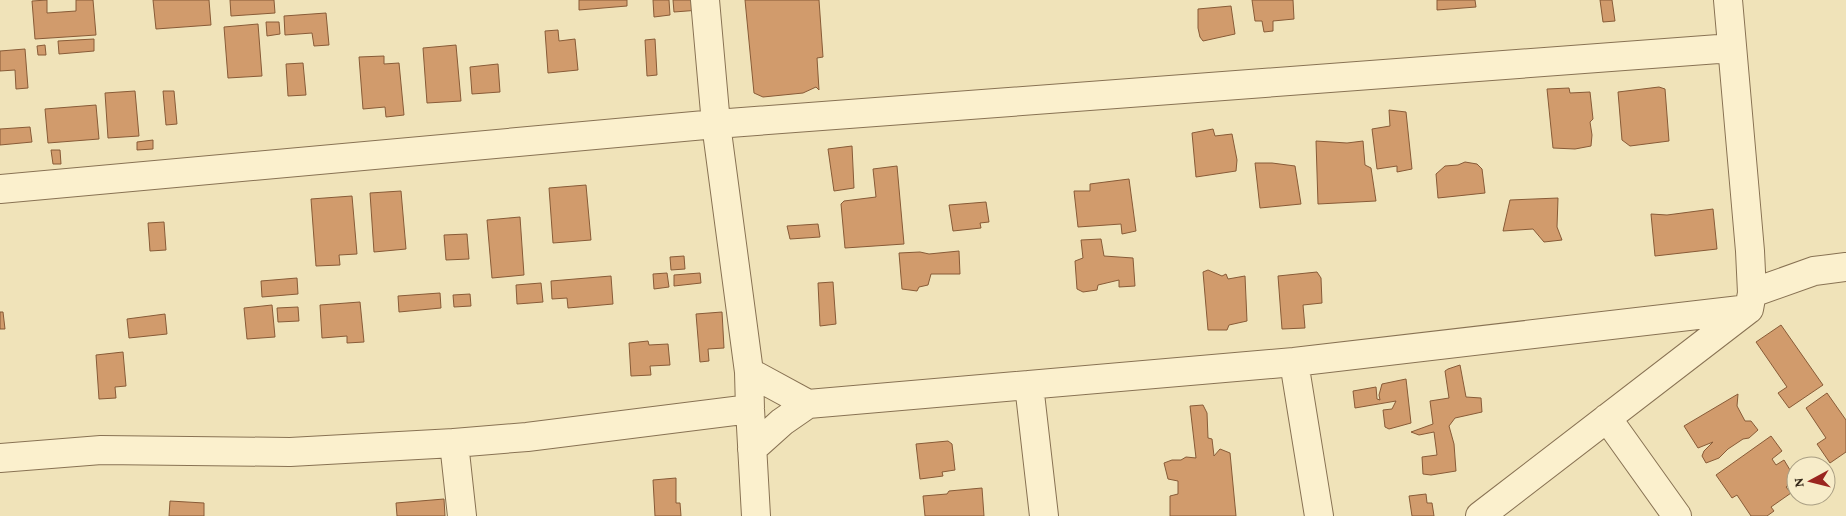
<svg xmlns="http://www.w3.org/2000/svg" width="1846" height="516" viewBox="0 0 1846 516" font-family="'Crimson Pro',serif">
<rect width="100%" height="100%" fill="#f0e3b9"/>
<!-- building -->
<path fill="#d19b6c" stroke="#885b37" d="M47,0V13L76,11V0H93L96,35L35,39L32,1Z
M153,0H209L211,25L156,29Z
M230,0H274L275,13L231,16Z
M579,0H627V6L579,10Z
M653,0H669L670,15L654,17Z
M673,0H699L700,10L674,12Z
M745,0H819L823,57L817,58L819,90L816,87L803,93L763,97L754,93Z
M1252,0H1293L1294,19L1273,21V31L1264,32L1262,21H1255Z
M1437,0H1475L1476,7L1437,10Z
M1600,0H1612L1615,21L1603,22Z
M1231,6L1235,34L1203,41L1200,37L1198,28V9Z
M326,13L329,45L314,46L312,33L285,35L284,16Z
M266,22H279L280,34L267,36Z
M258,24L262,76L228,78L224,27Z
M558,30L559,41L575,39L578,70L548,73L545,31Z
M94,39V51L59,54L58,41Z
M655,39L657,75L647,76L645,40Z
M45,45L46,55H38L37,46Z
M456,45L461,101L427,103L423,48Z
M25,49L28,88L16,89L15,70L0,71V51Z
M384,56V64L399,63L404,115L386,117L385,107L363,109L359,57Z
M303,63L306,95L288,96L286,64Z
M498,64L500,92L472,94L470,67Z
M1659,87L1665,89L1669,141L1630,146L1622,140L1618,92Z
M1569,88L1570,93L1590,92L1593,119L1590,122L1592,135L1591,146L1575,149L1553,148L1547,89Z
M135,91L139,136L108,138L105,93Z
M163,91H174L177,124L166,125Z
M96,105L99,139L48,143L45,109Z
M1389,110L1406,112L1412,169L1397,172V166L1377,169L1372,129L1390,126Z
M30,127L32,142L0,145V129Z
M1213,129L1215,136L1232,134L1237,160L1236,171L1196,177L1192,133Z
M153,140V149L137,150V142Z
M1316,141L1347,143L1363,141L1365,165L1371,168L1376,201L1318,204Z
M852,146L854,188L834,191L828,149Z
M51,150H60L61,164H53Z
M1465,162L1477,164L1482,169L1485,193L1438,198L1436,174L1445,166L1458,165Z
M1255,163H1272L1295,166L1301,204L1260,208Z
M897,166L904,244L845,248L841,204L844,201L876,197L873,169Z
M1129,179L1136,231L1122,234L1121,224L1078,227L1074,191H1090V184Z
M586,185L591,240L553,243L549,188Z
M401,191L406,249L374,252L370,193Z
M352,196L357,254L339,255L340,265L316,266L311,199Z
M1558,198L1557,227L1562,240L1544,242L1533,229L1503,231L1510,200Z
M986,202L989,222L980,223L981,228L953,231L949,205Z
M1713,209L1717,249L1655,256L1651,214L1667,215Z
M520,217L524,275L492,278L487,220Z
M164,222L166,250L150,251L148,223Z
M818,224L820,237L790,239L787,226Z
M467,234L469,259L446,260L444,235Z
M1101,239L1104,256L1133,258L1135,286L1119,287V280L1098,285L1097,290L1083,292L1077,289L1075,261L1083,258L1081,240Z
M959,251L960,274H931L928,285L919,287L917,291L902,289L899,253L920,252L929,254Z
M684,256L685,269L671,270L670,257Z
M1208,270L1222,276L1226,274L1228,279L1245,276L1247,321L1229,325L1227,330H1208L1203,272Z
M1317,272L1321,278L1322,303L1303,305L1305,328L1282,329L1278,276Z
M667,273L669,287L654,289L653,274Z
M700,273L701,283L674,286V275Z
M611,276L613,304L568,308L567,298L552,299L551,281Z
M297,278L298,294L262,297L261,281Z
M833,282L836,324L820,326L818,283Z
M541,283L543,302L517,304L516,285Z
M440,293L441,308L399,312L398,296Z
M470,294L471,306L454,307L453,295Z
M360,302L364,342L347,343V336L322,338L320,305Z
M272,305L275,337L247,339L244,308Z
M298,307L299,321L278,322L277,308Z
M0,312H3L5,329H0Z
M722,312L724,348L708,349L709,361L700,362L696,314Z
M165,314L167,334L129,338L127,319Z
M1781,325L1823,385L1789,408L1778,393L1787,387L1756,342Z
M648,341L649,345L668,344L670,365L650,366L651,375L631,376L629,343Z
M123,352L126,386L115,387L116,398L99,399L96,355Z
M1460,365L1466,397L1481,398L1482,412L1455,418L1449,426L1454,444L1456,471L1431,475L1423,474L1422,457L1437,455L1434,432L1419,435L1411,432L1433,424L1430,401L1449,398L1445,371L1448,369Z
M1406,379L1411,423L1389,429L1385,427L1383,410L1392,409L1396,401L1355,408L1353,391L1376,387L1377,399L1380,400L1379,395L1382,384Z
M1827,393L1846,420V452L1830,463L1817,444L1826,438L1806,408Z
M1738,394L1737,406L1745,421H1751L1758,430L1749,438L1743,439L1728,449L1719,458L1706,463L1702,456L1704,451L1713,442L1698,448L1684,426Z
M1203,405L1207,413L1208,438L1212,439L1214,456L1220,449L1230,453L1236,516H1170V496L1178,494V481L1168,479L1164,463L1172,460H1181L1186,457L1196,458L1190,406Z
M1771,436L1782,451L1772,459L1776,465L1784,460L1796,480L1786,487L1791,493L1771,507L1774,511L1767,516H1751L1737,495L1732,498L1716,475Z
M948,441L952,444L955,470L942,472L943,476L920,479L916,444Z
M676,478V503H680L681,516H655L653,480Z
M982,488L984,516H925L923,496L947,494L949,491Z
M1426,494L1427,503H1432L1434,516H1412L1409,496Z
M444,499L445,516H397L396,503Z
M170,501L204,503V516H169Z"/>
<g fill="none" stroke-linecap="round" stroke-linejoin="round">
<!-- street casing -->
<g stroke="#887253" stroke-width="30">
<path id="street" d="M705,0L716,124L749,372L750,409L756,516
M0,189L716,124L1732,48
M1752,293L1814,271L1846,267
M1294,362L1319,516
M749,372L808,404
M1029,385L1044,516
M1607,418L1677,516
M454,443L462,516
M752,449L782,422L808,404L1294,362L1749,309
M0,458L101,450L290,452L454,443L527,437L750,409
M1480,516L1749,309L1752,293L1750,251L1728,0"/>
</g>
<!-- street -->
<use href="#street" stroke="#fbf0cd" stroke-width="28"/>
</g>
<!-- north arrow -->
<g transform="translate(1811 481) rotate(263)"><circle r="24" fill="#f7ecc9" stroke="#a99e83"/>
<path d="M0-4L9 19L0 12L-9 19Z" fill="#9a251f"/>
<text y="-8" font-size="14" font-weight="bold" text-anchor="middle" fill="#352819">N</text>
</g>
</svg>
